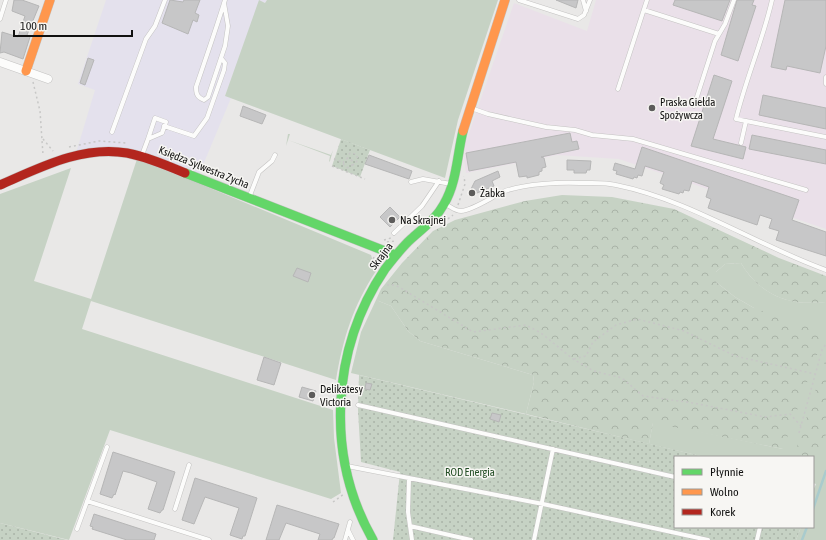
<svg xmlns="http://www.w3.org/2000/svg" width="826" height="540" viewBox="0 0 826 540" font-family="'Asap Condensed',sans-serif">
<defs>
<pattern id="forest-crowns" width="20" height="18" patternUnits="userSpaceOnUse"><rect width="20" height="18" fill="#c6d2c4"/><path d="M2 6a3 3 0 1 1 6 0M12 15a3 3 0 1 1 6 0" fill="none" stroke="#a9b3a7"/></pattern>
<pattern id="garden-dots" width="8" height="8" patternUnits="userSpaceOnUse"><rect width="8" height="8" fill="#c6d2c4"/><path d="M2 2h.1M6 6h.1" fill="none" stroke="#a9b3a7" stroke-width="1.8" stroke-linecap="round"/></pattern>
</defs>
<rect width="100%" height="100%" fill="#e9e8e7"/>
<!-- commercial -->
<path fill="#eae0e9" d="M596,0H826V229L619,159L557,155L466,173L464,159L466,142L514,3L587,31Z"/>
<!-- industrial -->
<path fill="#e4e1ed" d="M106,0H267L265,3L260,1L225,96L231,98L198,177L157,160L76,153L95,90L78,84Z"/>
<!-- grass -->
<path fill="#c6d2c4" d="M259,0L265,3L267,0H498L458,120L445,178L225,96Z
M288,134H290L288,140L331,155L333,150L330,161L329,162L330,156L288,140L286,146Z
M137,159L205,186L371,255L376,271C353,306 343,338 336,380L91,301L82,329L333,410L334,438L341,493L331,499L110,430L69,540L0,523V194L71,168L34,281L91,299Z
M741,263C751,281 770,297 792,301C802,304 815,302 826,303V540H796L801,527H813V491L816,484L813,483V457H705L649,444L653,422L783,449L754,308L735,297L716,282V272L725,264Z
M376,300L391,306L408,331L420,341L533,375L534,382L526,414L351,373L361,332Z"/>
<!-- forest -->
<path fill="url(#forest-crowns)" d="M562,195L612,197L674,209L779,258L826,276V303C815,302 802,304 791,301C770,297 751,281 741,263L725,264L716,272V282L735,297L754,308L825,333L783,449L653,423L649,444L526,414L534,382L533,375L420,341L408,331L391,306L376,300L381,289L402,263L433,231L455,220L525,201Z
M826,358V434L818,460L795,453Z"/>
<!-- garden -->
<path fill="url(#garden-dots)" d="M341,139L370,150L360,177L332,166Z
M359,375L705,457H675V527H801L796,540H393L400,472L361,462L358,410Z
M0,523L67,540H0Z"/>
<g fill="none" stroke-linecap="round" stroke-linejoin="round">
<!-- stream -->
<path stroke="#a9cbcd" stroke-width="2.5" d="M813,509L826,471
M802,540L807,527"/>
</g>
<!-- building -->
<path fill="#c7c7c8" stroke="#b6b6b6" d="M14,0H22L39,6L27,35L30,37L23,59L4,52L0,53L2,32L18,37L25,16L12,11Z
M170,0L183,2L184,0H200L195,13L199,15L197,22L193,20L188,34L162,23Z
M556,0H578L576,8Z
M675,0H730L722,21L673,5Z
M737,0H754L752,5L756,6L738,61L721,55Z
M785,0H826V46L820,73L787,66L786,70L771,67Z
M88,58L94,60L85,85L80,83Z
M714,75L732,81L713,139L746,147L743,159L691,146Z
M763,95L826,108V129L759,115Z
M243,106L266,115L262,124L240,116Z
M570,133L572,142L577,141L579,149L541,157L544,158L546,167L542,168V171L539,172V175L527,178V176L519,177L516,162L469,171L466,153Z
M752,135L826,150V164L749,149Z
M642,147L799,200L792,220L826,232V256L776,240L779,231L769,228L772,219L760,215L757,225L708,208L711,199L706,197L709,187L692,181L689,191L684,190L683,193L680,192L679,194L662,189L664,185L660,183L664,172L645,166L642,176L638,175L637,178L634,177L633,179L616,174L617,171L613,170L615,163L635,169Z
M369,155L412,171L409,179L365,164Z
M567,160L591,161L590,170H587L586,173H574V170H567Z
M498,171L500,177L492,181L494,186L472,195L470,191L475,181Z
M390,207L400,217L390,227L380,217Z
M297,268L311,273L308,282L293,276Z
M264,357L281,363L274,385L257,380Z
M366,383L372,384L370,390L365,389Z
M302,387L316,391L313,401L299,397Z
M492,413L501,415L499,422L490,419Z
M113,452L175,472L163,510H162L160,513L148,509L157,482L131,473L123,471L115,495L114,494L112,498L100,494Z
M195,478L257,498L245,536H243L242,539L230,535L239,508L205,497L194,524L182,520Z
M277,505L339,524L334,538H333L332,540H318L320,534L286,523L279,540H266Z
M94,514L156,534L154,540H127L92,529L93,527L90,526Z"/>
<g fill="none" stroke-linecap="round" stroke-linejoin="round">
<!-- lane casing -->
<g stroke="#c4c3c2" stroke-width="5">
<path id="lane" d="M519,0L578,19L584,15L590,0
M583,0L586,11
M224,3L228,26L225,46L208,97L204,100C197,97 196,94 196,87C206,58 216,29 225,0
M644,10L719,34
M0,19L6,0
M826,77V84
M618,89L647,0
M694,106L715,41L725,24L734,0
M471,108L488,114L546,127L575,130L592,135L633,139L806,190
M746,121L736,119C746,78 763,40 772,0
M164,126L194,136L207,118L224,70L225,63L221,58
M112,132L146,39L155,26L165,0
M741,143L746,121L826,137
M142,155L148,139L162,133L166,122L155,118L148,139
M411,182L423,179L451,184
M249,198L259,172L272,161L275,155
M445,204C450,206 455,211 461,211C474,210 493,196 505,191C525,184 559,182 580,183C592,183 605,182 616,185C690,200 756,245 826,270
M394,233L422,206L439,181
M358,405L675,477
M347,466L543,504L708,540
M409,479L408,512L412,540
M87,501L209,540
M175,509L189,465
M410,526L471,540
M77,529L107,447
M348,530L353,540
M345,540L350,522
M534,540L553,449
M757,540L760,527"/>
</g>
<!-- street casing -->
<g stroke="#c4c3c2" stroke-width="9">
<path id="street" d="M0,62L48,79"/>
</g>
<!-- fast casing -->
<g stroke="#c4c3c2" stroke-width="10">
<path id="fast" d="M185,173L395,255
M373,540C325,456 331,349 385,269C393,259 401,248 411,239C423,228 436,219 444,204C457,182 457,155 463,131"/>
</g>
<!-- slow casing -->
<g stroke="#c4c3c2" stroke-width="10">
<path id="slow" d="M26,71L50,0
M463,131L505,0"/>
</g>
<!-- jam casing -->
<g stroke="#c4c3c2" stroke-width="10">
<path id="jam" d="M0,185C39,168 83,145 127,153C147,157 166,165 185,173"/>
</g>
<!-- path -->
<path stroke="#c7c7c6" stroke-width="1.5" stroke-dasharray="2 3" stroke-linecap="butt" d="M33,82L40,111L43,155
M43,139L53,151
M69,147L99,141L127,143
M343.5 163a4.5 4.5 0 1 1 9 0a4.5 4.5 0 1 1-9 0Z
M334,159L344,163
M347,159L350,153L356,154L358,159L355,164L352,165
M332,166L365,179
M458,205L465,184L464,176
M440,225L453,215
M384,240L391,238
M387,242L395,241
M374,257L373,259L376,268
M387,285H395L404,290L473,332L526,325L541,333L573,359L594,371L622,378L643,396L693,403L765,417L790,414L801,426
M574,359L586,356L593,342L616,325L637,319L684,331L735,356L815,374
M799,433L822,350L826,344
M333,502L344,494"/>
<!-- lane -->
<use href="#lane" stroke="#fcfcfb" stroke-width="4"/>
<!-- street -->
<use href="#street" stroke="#fcfcfb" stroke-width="8"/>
<!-- fast -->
<use href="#fast" stroke="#63d668" stroke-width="9"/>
<!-- slow -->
<use href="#slow" stroke="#ff974d" stroke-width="9"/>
<!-- jam -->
<use href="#jam" stroke="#b3261e" stroke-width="9"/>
</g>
<!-- markers -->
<g fill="#5d5c5b" stroke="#f7f6f3" stroke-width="1.5">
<circle cx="652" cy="108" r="4"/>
<circle cx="472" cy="193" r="4"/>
<circle cx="392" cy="220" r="4"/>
<circle cx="312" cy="395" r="4"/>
</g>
<g text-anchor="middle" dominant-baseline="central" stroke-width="3" stroke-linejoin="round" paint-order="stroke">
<!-- poi labels -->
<g font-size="11" fill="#111110" stroke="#f7f6f3" text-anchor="start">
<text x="660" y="102">Praska Giełda<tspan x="660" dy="13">Spożywcza</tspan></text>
<text x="480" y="193">Żabka</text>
<text x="400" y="220">Na Skrajnej</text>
<text x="320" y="389">Delikatesy<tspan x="320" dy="13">Victoria</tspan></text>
</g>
<!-- street labels -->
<g font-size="11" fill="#111110" stroke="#f7f6f3">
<text transform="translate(204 167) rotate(22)">Księdza Sylwestra Zycha</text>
<text transform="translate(381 256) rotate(-53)">Skrajna</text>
</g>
<!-- park labels -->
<g font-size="11" fill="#234e25" stroke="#f7f6f3">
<text x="470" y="472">ROD Energia</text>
</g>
</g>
<!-- legend -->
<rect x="674" y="456" width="140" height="72" fill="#f7f6f3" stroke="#9b9a98"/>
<rect x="682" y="469" width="20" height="6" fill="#63d668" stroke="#9b9a98"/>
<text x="710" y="476" font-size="12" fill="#111110">Płynnie</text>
<rect x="682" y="489" width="20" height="6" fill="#ff974d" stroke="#9b9a98"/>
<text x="710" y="496" font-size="12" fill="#111110">Wolno</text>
<rect x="682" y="509" width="20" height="6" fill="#b3261e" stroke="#9b9a98"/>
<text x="710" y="516" font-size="12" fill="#111110">Korek</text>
<!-- scale -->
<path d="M14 30v6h118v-6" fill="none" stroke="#111110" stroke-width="2"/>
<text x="20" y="30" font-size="12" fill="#111110" stroke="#f7f6f3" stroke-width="3" paint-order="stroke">100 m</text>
</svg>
